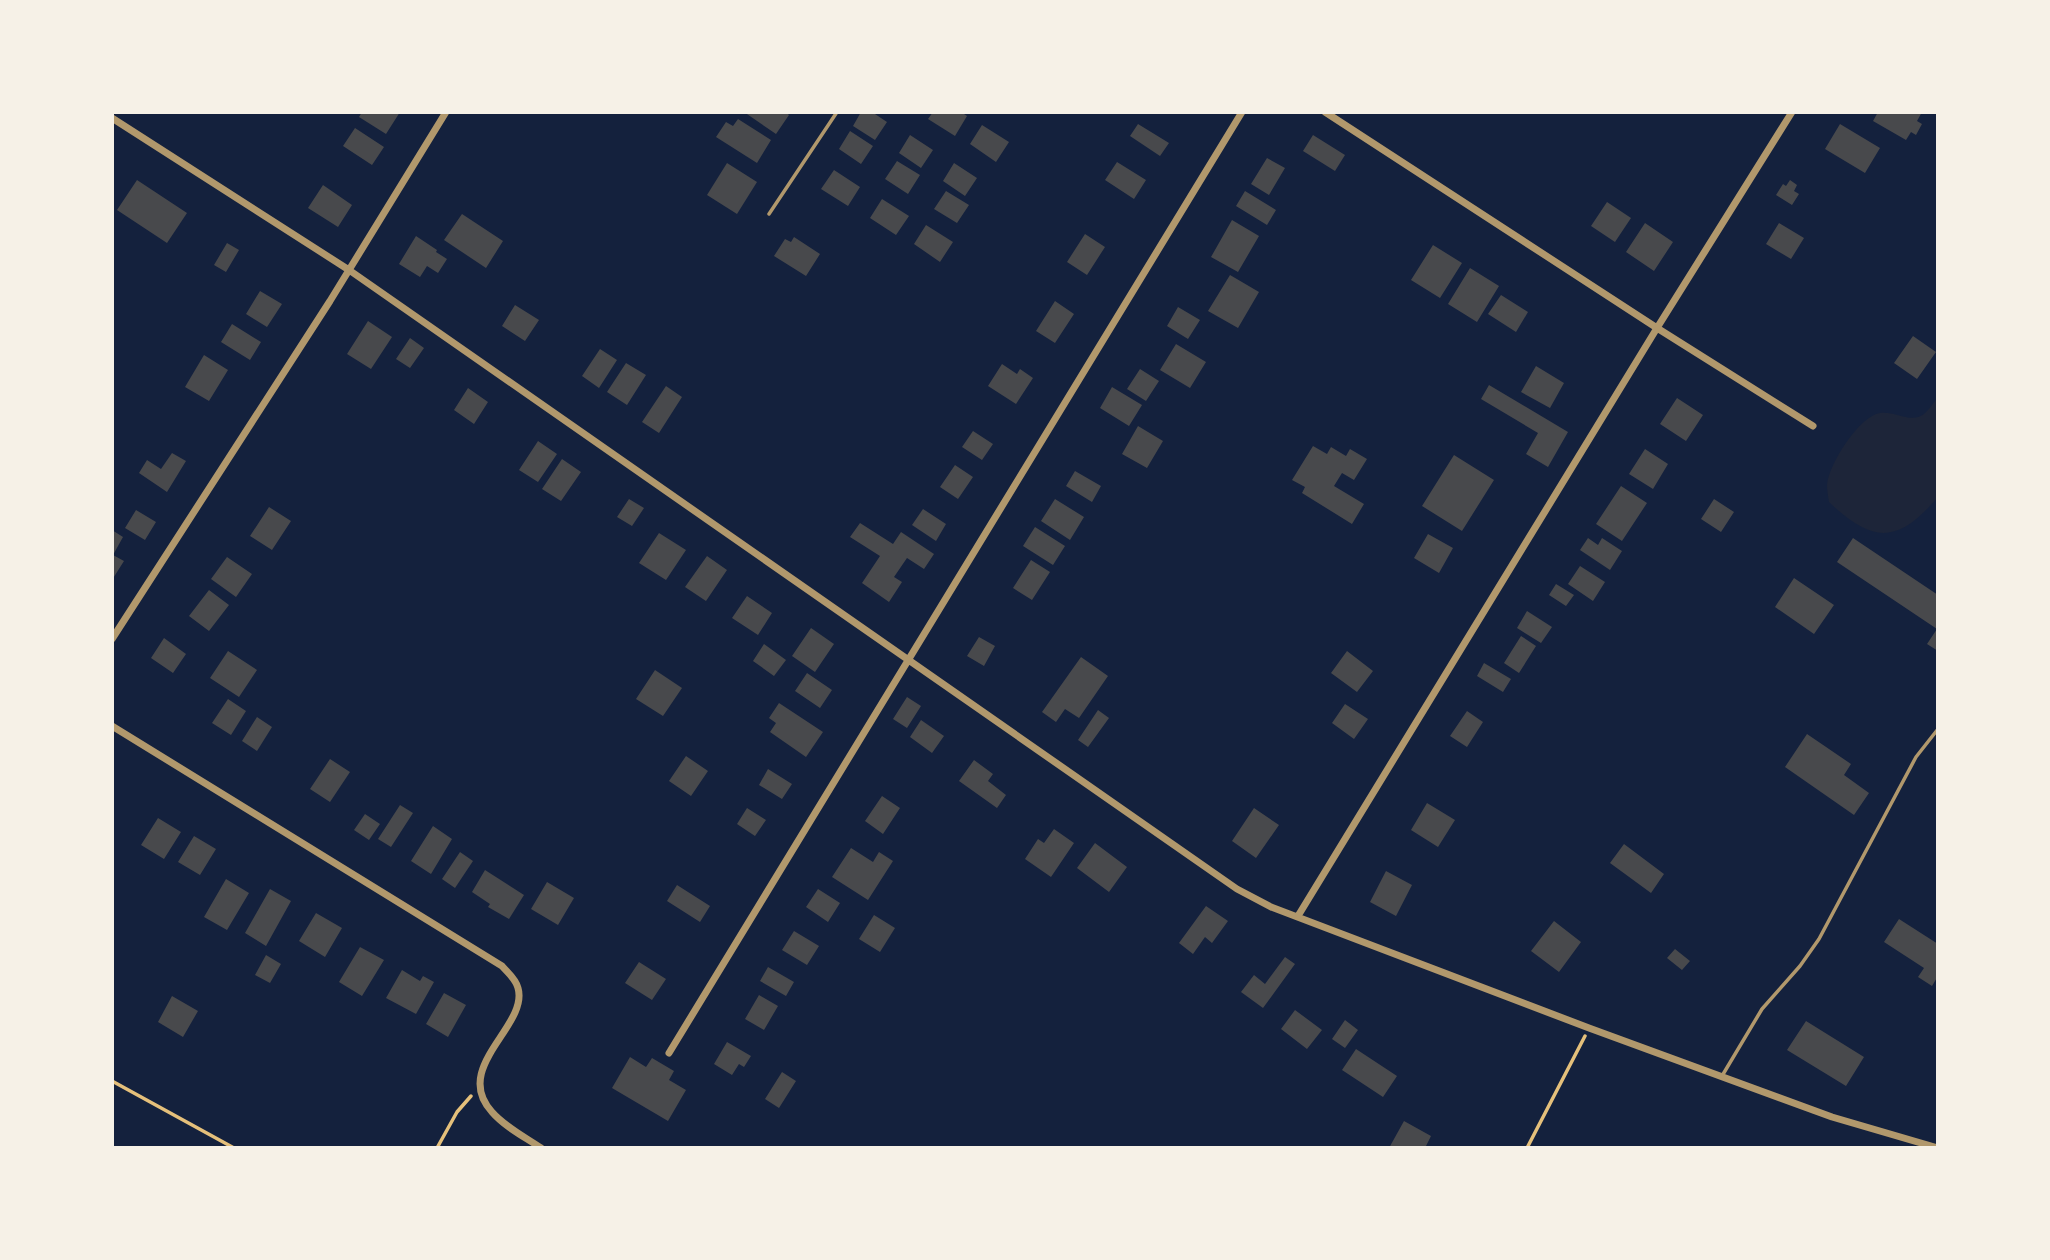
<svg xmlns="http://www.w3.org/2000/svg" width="2050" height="1260" viewBox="0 0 2050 1260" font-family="Montserrat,sans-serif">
<rect width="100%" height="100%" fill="#14213d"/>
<!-- green -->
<path fill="#1d2539" d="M1938,397V497C1898,544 1873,544 1829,502C1828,496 1827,490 1827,485C1829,464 1856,422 1876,414C1892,408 1910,425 1924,414C1929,410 1934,402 1938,397Z"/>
<!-- building -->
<path fill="#48494c" d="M362,112H400L386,134L359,117Z
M744,112H786L789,115L776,134Z
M861,112H872L887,122L875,140L853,126Z
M933,112H961L967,116L955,136L928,119Z
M1878,112H1922L1917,121L1922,124L1916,135L1911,132L1906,140L1873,121Z
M738,119L771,140L757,163L716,137L726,122L733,126Z
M1138,124L1169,143L1160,156L1130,136Z
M1840,124L1880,148L1865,173L1825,149Z
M982,125L1009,142L996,162L970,144Z
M355,128L384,147L372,165L343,146Z
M850,131L873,146L861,164L839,149Z
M910,135L933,150L921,168L899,153Z
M1313,135L1345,155L1335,171L1303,151Z
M1267,158L1285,168L1269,195L1251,184Z
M897,161L920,175L908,194L885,179Z
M1117,162L1146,180L1134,199L1105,180Z
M727,163L757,182L737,214L707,195Z
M954,163L977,178L965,196L943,181Z
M834,170L860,187L848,206L821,189Z
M137,180L187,213L167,243L117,210Z
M1790,180L1797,185L1794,191L1799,194L1792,205L1776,195L1783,184L1786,186Z
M323,185L352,205L338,227L308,208Z
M946,191L969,205L957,223L934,209Z
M1245,191L1276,210L1267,225L1236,206Z
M882,199L909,216L896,235L870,218Z
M1607,202L1631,218L1615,242L1591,226Z
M462,214L503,241L486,268L444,240Z
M1232,220L1259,236L1238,272L1211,257Z
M1645,223L1673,242L1654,271L1626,252Z
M1779,223L1804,238L1791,259L1766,244Z
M926,225L953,242L940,262L914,244Z
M1085,234L1105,247L1087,275L1067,262Z
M416,236L437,250L436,252L447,259L438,273L427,266L420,277L399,264Z
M794,237L820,254L806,276L774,256L785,239L791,242Z
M227,243L239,250L226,272L214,265Z
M1433,245L1462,263L1440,298L1411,280Z
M1470,268L1499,286L1477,322L1448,304Z
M1230,275L1259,292L1238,328L1208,311Z
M260,291L282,304L267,327L246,314Z
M1501,295L1528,312L1516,332L1488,314Z
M1055,301L1074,314L1055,343L1036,331Z
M515,305L539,320L525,341L502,326Z
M1178,307L1200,320L1188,339L1167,326Z
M368,321L392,337L371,369L347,354Z
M232,324L261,342L250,360L221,342Z
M1913,336L1936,352L1917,379L1894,363Z
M410,338L424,348L410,368L396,359Z
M1176,344L1206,362L1190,388L1160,370Z
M600,349L617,360L599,388L582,376Z
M204,355L228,370L209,401L185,387Z
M626,363L646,375L627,405L607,392Z
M1002,364L1017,374L1020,369L1033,378L1016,404L988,386Z
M1536,366L1564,383L1550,408L1521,392Z
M1140,369L1159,381L1146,401L1127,389Z
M1489,385L1568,432L1548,467L1526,454L1538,433L1481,399Z
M666,386L682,397L659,433L642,422Z
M1112,387L1142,405L1129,426L1100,408Z
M468,388L488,402L474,424L454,410Z
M1677,398L1703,415L1686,441L1660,424Z
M1138,426L1163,441L1147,468L1122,454Z
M973,431L993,444L982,460L962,447Z
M538,441L557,454L538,482L519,470Z
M1313,446L1327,454L1331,447L1346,456L1350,449L1367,459L1354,480L1342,473L1334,486L1364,504L1352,524L1302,493L1305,487L1292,480Z
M1645,449L1668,464L1653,489L1629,474Z
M172,453L186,461L167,492L139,473L147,460L161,469Z
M1454,455L1494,480L1462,531L1422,506Z
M562,459L581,472L561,501L542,489Z
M955,465L973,477L958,499L940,487Z
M1075,471L1101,486L1092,502L1066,486Z
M1621,486L1647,503L1622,541L1596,524Z
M629,499L644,508L632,526L617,517Z
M1055,499L1084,517L1070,540L1041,521Z
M1714,499L1734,512L1721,532L1701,519Z
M269,507L291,521L272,550L250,536Z
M923,509L946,524L936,541L912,525Z
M136,510L156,522L145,540L125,528Z
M860,523L893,544L901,532L934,554L924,569L907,558L894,577L902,582L889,602L862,583L880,556L850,537Z
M1035,527L1065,546L1053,565L1023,546Z
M112,530L123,537L113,555L124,561L112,580Z
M659,533L686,550L666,580L639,563Z
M1428,534L1453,548L1439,573L1414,558Z
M1588,538L1598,545L1602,538L1622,551L1610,570L1580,550Z
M1853,538L1938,595V651L1927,644L1937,629L1837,562Z
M707,556L727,570L706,601L685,587Z
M227,557L252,574L236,597L211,579Z
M1031,560L1050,572L1032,600L1013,588Z
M1580,566L1605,582L1593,601L1568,584Z
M1794,578L1834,605L1814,634L1775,607Z
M1556,584L1574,595L1566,606L1549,595Z
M209,590L229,605L209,631L189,616Z
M747,596L772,613L758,635L732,618Z
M1527,611L1552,627L1541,643L1517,628Z
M811,628L834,644L815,672L792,656Z
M1521,636L1536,646L1519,673L1504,663Z
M979,637L995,646L984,666L967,656Z
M164,638L186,654L173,673L151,658Z
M764,644L786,660L774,676L753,661Z
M228,651L257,670L239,697L210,678Z
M1347,651L1373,671L1357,692L1331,673Z
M1081,657L1108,676L1079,718L1065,709L1056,722L1042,712Z
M1484,663L1511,679L1503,692L1477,676Z
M655,670L682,688L663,716L636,699Z
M807,673L832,690L820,708L795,691Z
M907,697L921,706L907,728L893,719Z
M228,699L246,711L231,735L212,723Z
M779,703L823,732L806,757L770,732L776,723L769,718Z
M1345,704L1368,719L1354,739L1332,723Z
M1098,710L1109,718L1088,747L1078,740Z
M1467,711L1483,722L1467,747L1450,736Z
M257,717L272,727L257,751L242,741Z
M921,720L944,736L932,753L910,737Z
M1807,734L1851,764L1844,775L1869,793L1854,815L1785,767Z
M686,756L708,771L691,796L669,781Z
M330,759L350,772L330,802L310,789Z
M974,760L993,774L988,781L1006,795L997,808L959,781Z
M768,769L792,784L782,799L759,785Z
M882,796L900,808L883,834L865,821Z
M1427,803L1455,820L1438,847L1411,830Z
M400,805L413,813L391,847L378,839Z
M747,808L766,820L755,836L737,824Z
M1254,808L1279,825L1256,858L1232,841Z
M365,814L380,824L369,840L354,830Z
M158,818L181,832L164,859L141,845Z
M433,826L452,839L431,874L411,861Z
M1054,829L1074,843L1051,877L1025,859L1038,839L1044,843Z
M194,836L216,849L200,875L178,862Z
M1095,843L1127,867L1109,892L1077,868Z
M1624,844L1664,874L1651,893L1610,863Z
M851,848L873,862L879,852L893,861L868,900L832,877Z
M460,852L473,861L455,888L442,879Z
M485,870L524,895L509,919L488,907L490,904L472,892Z
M1386,871L1412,885L1396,916L1370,902Z
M226,879L249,893L227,930L204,917Z
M547,882L574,898L558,925L531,909Z
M677,885L710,906L700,922L667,901Z
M270,889L291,901L266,946L245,933Z
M818,889L840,903L828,922L806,907Z
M1206,906L1228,921L1212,943L1205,937L1193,954L1179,943Z
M316,913L342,928L325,957L299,941Z
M874,915L895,928L880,952L859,939Z
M1899,919L1938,944V976L1932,986L1918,977L1924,968L1884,942Z
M1554,921L1581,942L1559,972L1531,951Z
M794,931L819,946L807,965L782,950Z
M360,947L384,960L362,996L339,982Z
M1675,949L1690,961L1682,970L1667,958Z
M266,955L281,964L270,983L255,975Z
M1285,957L1295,964L1263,1008L1241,992L1254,975L1265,984Z
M639,962L666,979L652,1000L625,983Z
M768,967L794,982L786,996L760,981Z
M402,970L420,981L423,976L434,982L416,1014L386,998Z
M444,993L466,1005L448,1037L426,1024Z
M759,995L778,1006L764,1030L745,1019Z
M172,996L198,1011L183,1037L158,1022Z
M1295,1010L1322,1030L1307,1049L1281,1029Z
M1345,1020L1358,1030L1345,1048L1332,1039Z
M1806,1021L1864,1057L1846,1086L1787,1050Z
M727,1042L751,1056L744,1067L739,1064L732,1075L714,1064Z
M1356,1049L1397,1076L1383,1097L1342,1070Z
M630,1057L646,1067L652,1058L674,1071L669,1080L686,1090L668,1121L612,1088Z
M782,1072L796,1081L779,1108L765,1099Z
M1404,1121L1431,1136L1425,1148H1389Z"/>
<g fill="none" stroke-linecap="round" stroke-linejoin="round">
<!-- path -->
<path stroke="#e5c07b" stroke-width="3.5" d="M112,1081L234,1148
M437,1148L457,1112L471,1096
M1527,1148L1585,1036"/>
<!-- service -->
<path stroke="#b1986c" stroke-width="3.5" d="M769,214L837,112
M1722,1076L1762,1009L1800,966L1819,939L1916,757L1938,729"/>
<!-- minor -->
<path stroke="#b1986c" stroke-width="7" d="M1325,112L1657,328L1813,426
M112,118L349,270L1237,889L1271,907L1589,1028L1832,1117L1938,1148
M112,639L330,301L446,112
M112,726L502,966C508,973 516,979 518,988C529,1026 451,1067 492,1112C505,1127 525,1137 541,1148
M1298,916L1657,328L1792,112
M669,1053L1242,112"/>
</g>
<!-- border -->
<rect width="2050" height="1260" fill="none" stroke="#f6f1e7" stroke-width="228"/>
</svg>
